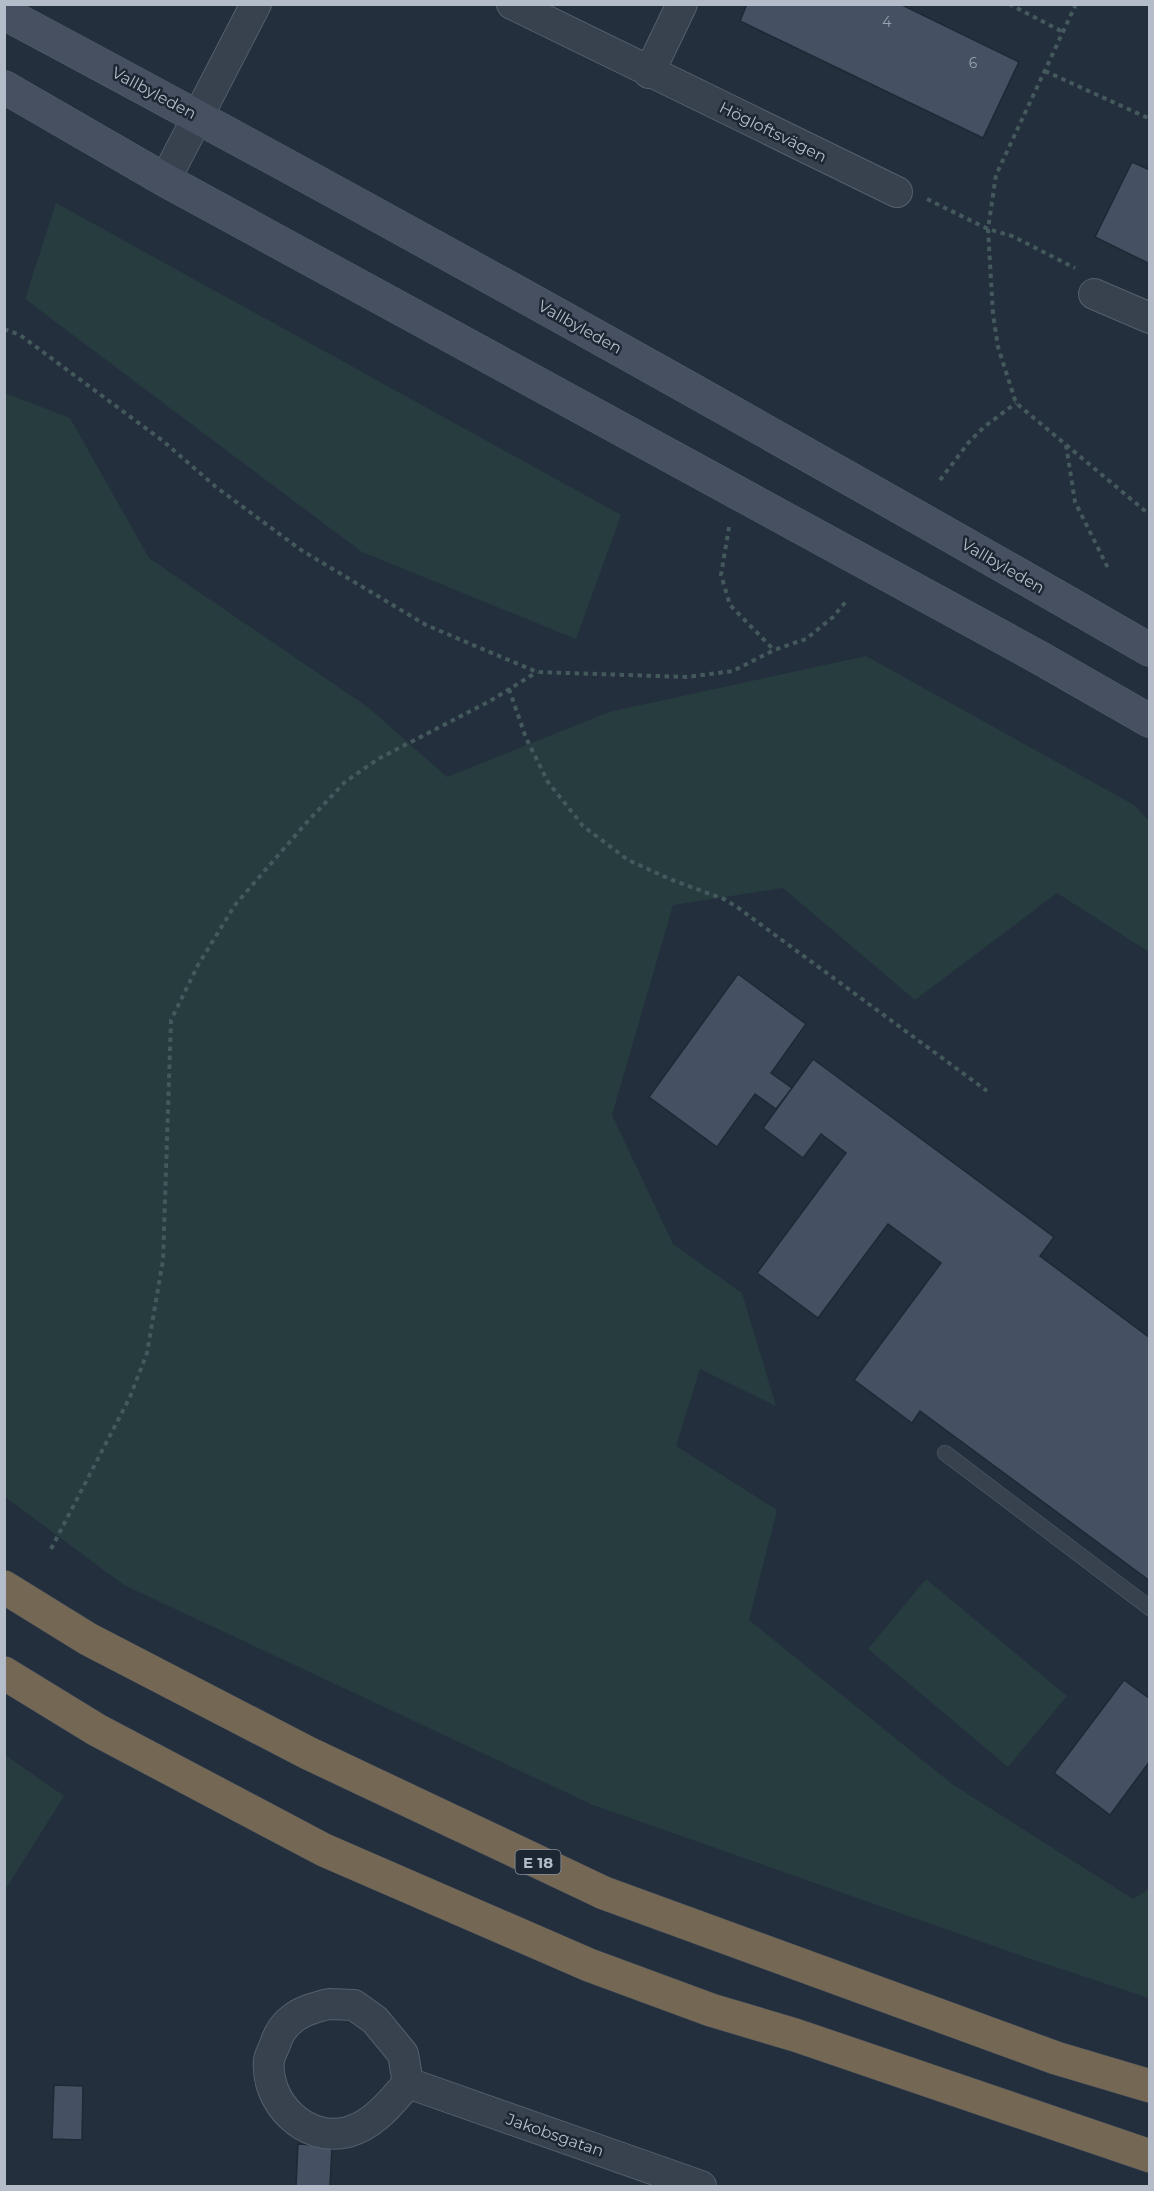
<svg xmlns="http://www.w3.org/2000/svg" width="1154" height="2191" viewBox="0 0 1154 2191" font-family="Montserrat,sans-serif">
<rect width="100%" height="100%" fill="#242f3e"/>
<!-- green -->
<path fill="#263c3f" d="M56,203L621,515L576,639L362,552L25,299Z
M5,393L70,418L149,558L369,708L447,777L609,712L866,656L1134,805L1149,821V952L1057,893L915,1000L783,888L673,905L612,1115L673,1244L742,1293L776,1406L700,1369L676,1446L777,1510L749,1620L952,1784L1133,1899L1149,1889V1998L1034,1960L593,1805L124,1585L5,1497Z
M926,1579L1067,1696L1008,1767L868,1649Z
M5,1755L64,1796L5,1890Z"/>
<!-- building -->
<path fill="#455162" stroke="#1f2835" stroke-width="1.5" d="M747,4H900L1019,62L983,138L740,21Z
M1132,162L1150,170V264L1095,237Z
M738,974L806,1024L771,1073L792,1088L776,1109L755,1094L717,1147L649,1097Z
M813,1059L1054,1237L1040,1256L1150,1338V1581L920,1411L912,1423L854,1380L941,1263L888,1224L818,1318L757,1273L846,1153L821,1134L803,1158L763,1128Z
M1124,1680L1150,1699V1761L1110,1815L1054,1773Z
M54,2085L83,2086L82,2140L52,2139Z
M298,2144L332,2146L330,2186H296Z"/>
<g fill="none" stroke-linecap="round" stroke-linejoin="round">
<!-- lane casing -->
<g stroke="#565f6c" stroke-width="16">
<path id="lane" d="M945,1453L1150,1608"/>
</g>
<!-- street casing -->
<g stroke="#565f6c" stroke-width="32">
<path id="street" d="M512,4L897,192
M649,73L682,4
M165,180L256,4
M1094,294L1150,318
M329,2004L354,2005L375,2020L403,2054L408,2083C391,2102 374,2125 348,2132C305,2143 265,2102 269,2060C270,2054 274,2048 276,2042C278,2035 284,2025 291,2020C301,2011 316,2007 329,2004Z
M408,2083L701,2186"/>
</g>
<!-- secondary casing -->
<g stroke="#565f6c" stroke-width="34">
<path id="secondary" d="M4,13C390,219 771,432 1150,650
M4,87L165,180L1040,658L1150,721"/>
</g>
<!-- highway casing -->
<g stroke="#434c59" stroke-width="34">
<path id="highway" d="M4,1587L88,1639L308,1753L604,1893L1056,2058L1150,2086
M4,1673L97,1730L324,1850L589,1965L711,2010L795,2035L1150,2156"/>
</g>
<!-- path -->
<path stroke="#44595c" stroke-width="4" stroke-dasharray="4.5 4.5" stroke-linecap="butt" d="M1009,4L1063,32
M1076,4L996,175L988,229L993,314L998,347L1016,403L1150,515
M1045,71L1150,119
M927,199L988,229L1012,236L1075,268
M4,329L20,335L163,441L216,487L301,550L426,625L537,672L687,677L733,671L774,650L806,639L833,617L848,599
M1066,445L1075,502L1109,570
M940,480L969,442L984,427L1016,403
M729,527L721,575L730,605L774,650
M509,689L526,738L548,782L583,826L628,860L672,880L724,899L737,907L987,1091
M51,1549L130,1397L147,1353L163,1260L171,1020L198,965L235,905L307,822L345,782L378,759L490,701L537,672"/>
<!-- lane -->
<use href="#lane" stroke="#38414e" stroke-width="15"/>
<!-- street -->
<use href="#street" stroke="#38414e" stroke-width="30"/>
<!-- secondary -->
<use href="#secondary" stroke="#465061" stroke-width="33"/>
<!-- highway -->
<use href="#highway" stroke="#746855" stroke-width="33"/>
</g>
<g text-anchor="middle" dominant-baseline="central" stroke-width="5" stroke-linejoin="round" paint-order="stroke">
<!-- number labels -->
<g font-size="14" fill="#98a1af">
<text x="887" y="22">4</text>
<text x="973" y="63">6</text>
</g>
<!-- shield labels -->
<rect fill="#1d2633" stroke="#878f9c" stroke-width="1.5" x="515.5" y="1850" width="45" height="24" rx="4.5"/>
<g font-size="15" font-weight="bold" fill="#b4bcc9">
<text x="538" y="1862">E 18</text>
</g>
<!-- street labels -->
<g font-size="16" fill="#b4bcc9" stroke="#1d2633">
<text transform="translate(154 93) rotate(28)">Vallbyleden</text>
<text transform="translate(773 132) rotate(26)">Högloftsvägen</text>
<text transform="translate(580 327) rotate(29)">Vallbyleden</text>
<text transform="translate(1003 566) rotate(30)">Vallbyleden</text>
<text transform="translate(555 2135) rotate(19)">Jakobsgatan</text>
</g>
</g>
<!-- border -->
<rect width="1154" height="2191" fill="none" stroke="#b4bcc9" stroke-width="12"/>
</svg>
